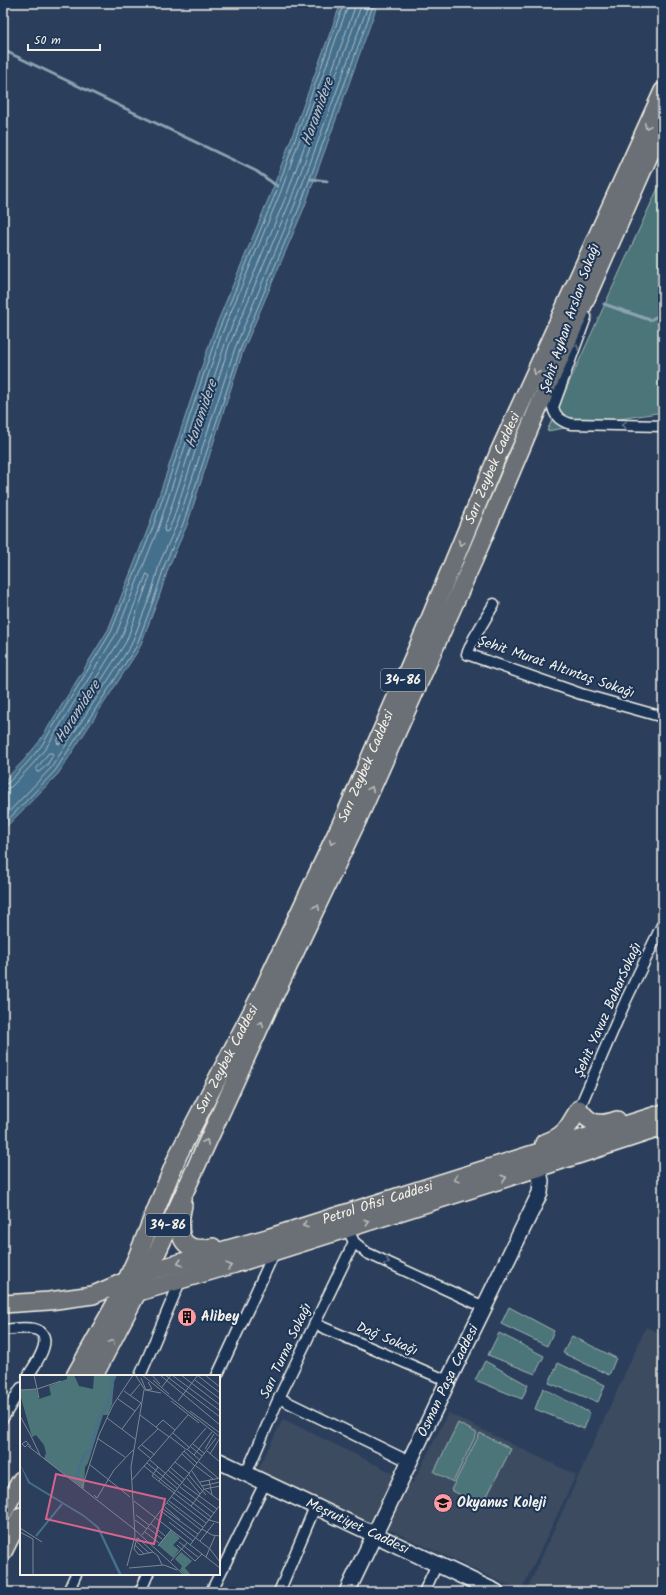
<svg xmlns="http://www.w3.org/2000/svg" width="666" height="1595" viewBox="0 0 666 1595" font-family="Kalam,sans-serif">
<rect width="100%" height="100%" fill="#2b3f5c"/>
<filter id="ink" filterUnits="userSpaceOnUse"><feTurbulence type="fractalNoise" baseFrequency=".025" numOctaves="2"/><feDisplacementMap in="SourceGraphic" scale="8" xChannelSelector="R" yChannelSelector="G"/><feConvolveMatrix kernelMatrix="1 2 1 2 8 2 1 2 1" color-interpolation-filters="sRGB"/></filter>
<g filter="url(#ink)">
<!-- built -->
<path fill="#3c4c61" d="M646,1327L663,1335V1592H526Z
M448,1413L576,1475L521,1591L393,1531L362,1522L258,1470L283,1419L413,1483Z"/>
<!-- green -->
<path fill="#4c7579" stroke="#a0b3b0" d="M663,177V412L547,431Z
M509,1307L554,1331L547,1346L501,1324Z
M499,1333L544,1356L535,1374L488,1355Z
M572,1336L616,1358L609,1375L563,1353Z
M485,1361L528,1385L522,1399L475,1380Z
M558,1363L605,1385L598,1402L549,1383Z
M543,1388L590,1413L584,1429L535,1409Z
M458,1423L477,1433L453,1482L434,1472Z
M480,1433L511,1449L482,1506L451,1490Z"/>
<!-- water -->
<path fill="#456f8d" stroke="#8ba3b1" d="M341,3H378L304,208L243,351L187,525L169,566L159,597L139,649L58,774L3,830V782L24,760L39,742L108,630L149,526L213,333L273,188Z"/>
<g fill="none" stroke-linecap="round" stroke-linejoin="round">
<!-- shore -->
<path stroke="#aebdc4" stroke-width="1" d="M355,3L354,10L287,194L227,338L164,529L165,532L168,531L173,520L229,346L290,202L362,3
M147,574L150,576L126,642L61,743L58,744L57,741L121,638Z
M49,753H52L53,755L47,765L39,772H37L36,770Z
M3,785L8,783L27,763L42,745L111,632L153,527L217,334L277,190L344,3
M3,790L11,787L31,766L46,748L116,634L158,529L221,336L281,191L349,3
M3,818L51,768L131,645L151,594L160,562L178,522L235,348L295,204L369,3
M3,825L55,771L136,647L155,596L165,564L183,524L240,350L300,206L374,3"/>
<!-- stream -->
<path stroke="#8ba3b1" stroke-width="3" d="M3,50L256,171L277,186
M311,179L327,181
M604,304L650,320L663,313"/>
<!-- street casing -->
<g stroke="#f4f1e8" stroke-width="13">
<path id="street" d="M586,317L553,407C555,417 561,421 571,424L663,426
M494,604L474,638L467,654L581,694L663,717
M579,1109L626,1000L663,923
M351,1236L354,1242L367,1253L484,1307
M315,1324L448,1381
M3,1330C13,1329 24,1327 34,1329C58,1335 34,1366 28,1376
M140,1376L181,1279
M217,1376L275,1251
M279,1398L410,1462
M3,1418L21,1388
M246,1474L279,1398L354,1242
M68,1592L76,1574
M140,1592L148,1574
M211,1592L265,1483
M279,1592L315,1507
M424,1592L437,1564"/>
</g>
<!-- secondary casing -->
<g stroke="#f4f1e8" stroke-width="18">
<g id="secondary">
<path id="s1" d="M219,1461L496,1592"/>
<path id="s2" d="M347,1592L448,1381L540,1193L541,1181L538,1168"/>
</g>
</g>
<!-- primary casing -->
<g stroke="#f4f1e8" stroke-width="20">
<g id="primary">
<path d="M544,1143C567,1135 567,1128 579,1109C590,1125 600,1126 617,1120"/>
<path d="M183,1205C177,1233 178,1254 213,1247"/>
<path d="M132,1294L235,1264L538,1168L663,1127"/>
<path id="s3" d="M3,1304L49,1301L93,1295L147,1272L267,1238L663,1113"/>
<path id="s4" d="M75,1376L118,1299L137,1257L178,1155L261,994L347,811L426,628L499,452L663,91"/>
<path d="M94,1376L149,1270L269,1007L359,817L475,557L547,387L663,124"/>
<path d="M3,1513L21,1480"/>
<path d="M3,1552L21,1516"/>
</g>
</g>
<!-- street -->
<use href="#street" stroke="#1d3557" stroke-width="10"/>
<!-- secondary -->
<use href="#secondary" stroke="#1d3557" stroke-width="15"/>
<!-- primary -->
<use href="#primary" stroke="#6b6f75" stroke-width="17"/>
</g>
<!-- one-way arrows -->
<defs><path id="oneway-chevron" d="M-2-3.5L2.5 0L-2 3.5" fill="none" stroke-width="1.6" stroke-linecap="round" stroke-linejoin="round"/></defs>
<g stroke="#bdbdba">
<use href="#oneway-chevron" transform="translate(647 126) rotate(114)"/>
<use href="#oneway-chevron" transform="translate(536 372) rotate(115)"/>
<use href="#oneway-chevron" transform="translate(461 543) rotate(113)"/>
<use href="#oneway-chevron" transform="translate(371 789) rotate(-66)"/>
<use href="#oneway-chevron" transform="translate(332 842) rotate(115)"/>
<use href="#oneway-chevron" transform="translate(317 907) rotate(-65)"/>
<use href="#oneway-chevron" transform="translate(261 1024) rotate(-66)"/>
<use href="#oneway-chevron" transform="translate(206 1142) rotate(-65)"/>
<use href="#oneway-chevron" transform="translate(504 1178) rotate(-16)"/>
<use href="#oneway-chevron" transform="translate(456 1179) rotate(163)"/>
<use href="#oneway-chevron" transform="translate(367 1222) rotate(-18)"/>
<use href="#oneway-chevron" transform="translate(305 1225) rotate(162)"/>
<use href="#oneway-chevron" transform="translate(180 1263) rotate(164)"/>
<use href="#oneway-chevron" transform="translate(229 1266) rotate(-15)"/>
<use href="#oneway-chevron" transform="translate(112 1342) rotate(-62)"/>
</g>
<g stroke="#68778a">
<use href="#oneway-chevron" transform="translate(576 347) rotate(-70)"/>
<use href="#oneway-chevron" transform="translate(624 425) rotate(-178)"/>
<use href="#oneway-chevron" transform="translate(387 1262) rotate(25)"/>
</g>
</g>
<!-- icons -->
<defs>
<g id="building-disc" transform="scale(1)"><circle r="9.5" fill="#ff9aa2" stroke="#1d3557"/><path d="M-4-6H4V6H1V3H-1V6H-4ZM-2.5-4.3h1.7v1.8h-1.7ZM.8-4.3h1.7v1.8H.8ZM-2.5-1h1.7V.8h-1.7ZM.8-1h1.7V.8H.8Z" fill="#111"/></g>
<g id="school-disc" transform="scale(1)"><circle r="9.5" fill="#ff9aa2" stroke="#1d3557"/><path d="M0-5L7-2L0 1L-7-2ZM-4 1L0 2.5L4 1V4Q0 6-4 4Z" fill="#111"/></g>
</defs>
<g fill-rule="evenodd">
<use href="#building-disc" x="187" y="1317"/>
<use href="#school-disc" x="443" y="1503"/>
</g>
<g text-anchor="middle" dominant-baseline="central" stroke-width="4" stroke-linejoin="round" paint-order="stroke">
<!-- shield labels -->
<g fill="#1d3557" stroke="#b4b9bc" stroke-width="1">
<rect x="381" y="669" width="44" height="22" rx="3"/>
<rect x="146" y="1214" width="44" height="22" rx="3"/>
</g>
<g font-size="13" font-weight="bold" fill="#f4f1e8">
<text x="403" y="680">34-86</text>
<text x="168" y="1225">34-86</text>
</g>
<!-- street labels -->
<g font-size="14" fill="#f4f1e8" stroke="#1d3557">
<text transform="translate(570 318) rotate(-71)">Şehit Ayhan Arslan Sokağı</text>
<text stroke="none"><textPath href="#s4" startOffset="1000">Sarı Zeybek Caddesi</textPath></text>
<text transform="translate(556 667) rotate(19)">Şehit Murat Altıntaş Sokağı</text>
<text stroke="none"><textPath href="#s4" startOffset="676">Sarı Zeybek Caddesi</textPath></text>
<text transform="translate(608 1010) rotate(-66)">Şehit Yavuz BaharSokağı</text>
<text stroke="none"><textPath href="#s4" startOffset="352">Sarı Zeybek Caddesi</textPath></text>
<text stroke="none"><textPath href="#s3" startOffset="390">Petrol Ofisi Caddesi</textPath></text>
<text transform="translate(387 1339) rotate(23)">Dağ Sokağı</text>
<text transform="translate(286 1351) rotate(-65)">Sarı Turna Sokağı</text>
<text stroke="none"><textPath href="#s2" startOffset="234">Osman Paşa Caddesi</textPath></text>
<text stroke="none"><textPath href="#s1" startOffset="153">Meşrutiyet Caddesi</textPath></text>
</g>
<!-- poi labels -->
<g font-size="14" font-weight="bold" fill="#f4f1e8" stroke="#1d3557" text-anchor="start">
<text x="201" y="1317">Alibey</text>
<text x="457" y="1503">Okyanus Koleji</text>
</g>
<!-- water labels -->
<g font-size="15" font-style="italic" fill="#b7c4c8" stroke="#1d3557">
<text transform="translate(318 112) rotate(-70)">Haramidere</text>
<text transform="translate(202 414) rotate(-71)">Haramidere</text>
<text transform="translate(78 712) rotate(-57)">Haramidere</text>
</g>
</g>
<!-- overview -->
<g transform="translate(20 1375)">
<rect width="200" height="200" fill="#2b3f5c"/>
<path d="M47,0H54L59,11L73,14L74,0H97L94,7L92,29L88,40H83L68,88L65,92L64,114L24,84L26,78L24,70L16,60L12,62L0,19V15L16,14L19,24L31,20L29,11L47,4ZM151,155L160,163L153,170L159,175L153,183L138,170ZM161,177L172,186L165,193L171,200H165L160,195L162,191L155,184Z" fill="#4c7579"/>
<path d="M0,89L10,107L64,140L79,152L102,200H99L77,153L64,142L8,108Z" fill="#456f8d"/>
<path fill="none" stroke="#456f8d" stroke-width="2" d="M57,106L59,91L65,79L71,74L79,43L87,31L93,11L92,5L96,0M16,161L42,129"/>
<path fill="none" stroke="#7b8694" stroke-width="1" d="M14,0L19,23M122,0L200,62M132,0L140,9M140,0L200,50M145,0L200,42M152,0L200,36M161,0L200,30M177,0L200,18M185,0L200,12M116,1L125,15L141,18M121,3L126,15L132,14L128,7M133,5L149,19M175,5L200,24M0,12L1,15L17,14L41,6M142,12L151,0M104,16L121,28M110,21L120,9M98,24L115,36M151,26L179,48M158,26L178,0M170,36L200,58M120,40L149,62M0,41L10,59M87,43L115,64M136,52L143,45L155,55M102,54L121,28M153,58L170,73M10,59L20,80M150,62L167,75L186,53M77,63L105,82M8,69L5,72L2,69L6,66L11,72M173,69L185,79M122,70L135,80M8,71L114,154L164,200M171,72L182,81M118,73L138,54M118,73L131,84M185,74L194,59M168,75L180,85M164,76L177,88M187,76L200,87M162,79L175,91M190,79L200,63M174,80L192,57M130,85L160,111M155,87L170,99M179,87L198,103M127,88L158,114M69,89L110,122M124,91L155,116M176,91L193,104M138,92L132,101L189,145L200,148M150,92L165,105M148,95L163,108M172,96L184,114L200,126M169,100L186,120M167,103L180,119M112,105L168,40M189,105L192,120M139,106L165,75M180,107L200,103M163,109L197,134M182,111L200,107M160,112L194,138M62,113L79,60L93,30L113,0M185,114L200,111M157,116L173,128M74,120L77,123L94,95L113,75M152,122L186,148M114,126L200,193M149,126L183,152M147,128L181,155M173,128L191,142M171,131L184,114M145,132L160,145M143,134L178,159M141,136L190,174L200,187M116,140L129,150M115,145L127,154M149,147L173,166M131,149L145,161M0,153L22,167M128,153L142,164M182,154L192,160L200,161M0,157L13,164V200M125,157L139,168M122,160L196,63M116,166L129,178M180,166L194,148M159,167L179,183M115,170L124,179M157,170L175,186L182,179M170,170L200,130M138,171L151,155M133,177L119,180L114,174L117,163H118L133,177L138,181L142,190M186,182L195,161M151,186L167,168M107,191L115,161L111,92L124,15M109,193L144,190L157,195"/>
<path fill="#d4648c" fill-opacity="0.15" stroke="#d4648c" stroke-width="2" d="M36,99L145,124L134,169L26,144Z"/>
<rect width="200" height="200" fill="none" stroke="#f4f1e8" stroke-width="2"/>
</g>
<!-- margin -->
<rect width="666" height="1595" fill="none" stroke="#1d3557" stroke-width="16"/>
<rect x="8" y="8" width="650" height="1579" fill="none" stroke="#f4f1e8" stroke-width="1.5" filter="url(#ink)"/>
<!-- scale -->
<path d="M28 44v6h72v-6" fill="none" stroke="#f4f1e8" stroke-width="2"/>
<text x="34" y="44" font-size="12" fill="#f4f1e8" stroke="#1d3557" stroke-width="3" paint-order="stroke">50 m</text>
</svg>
